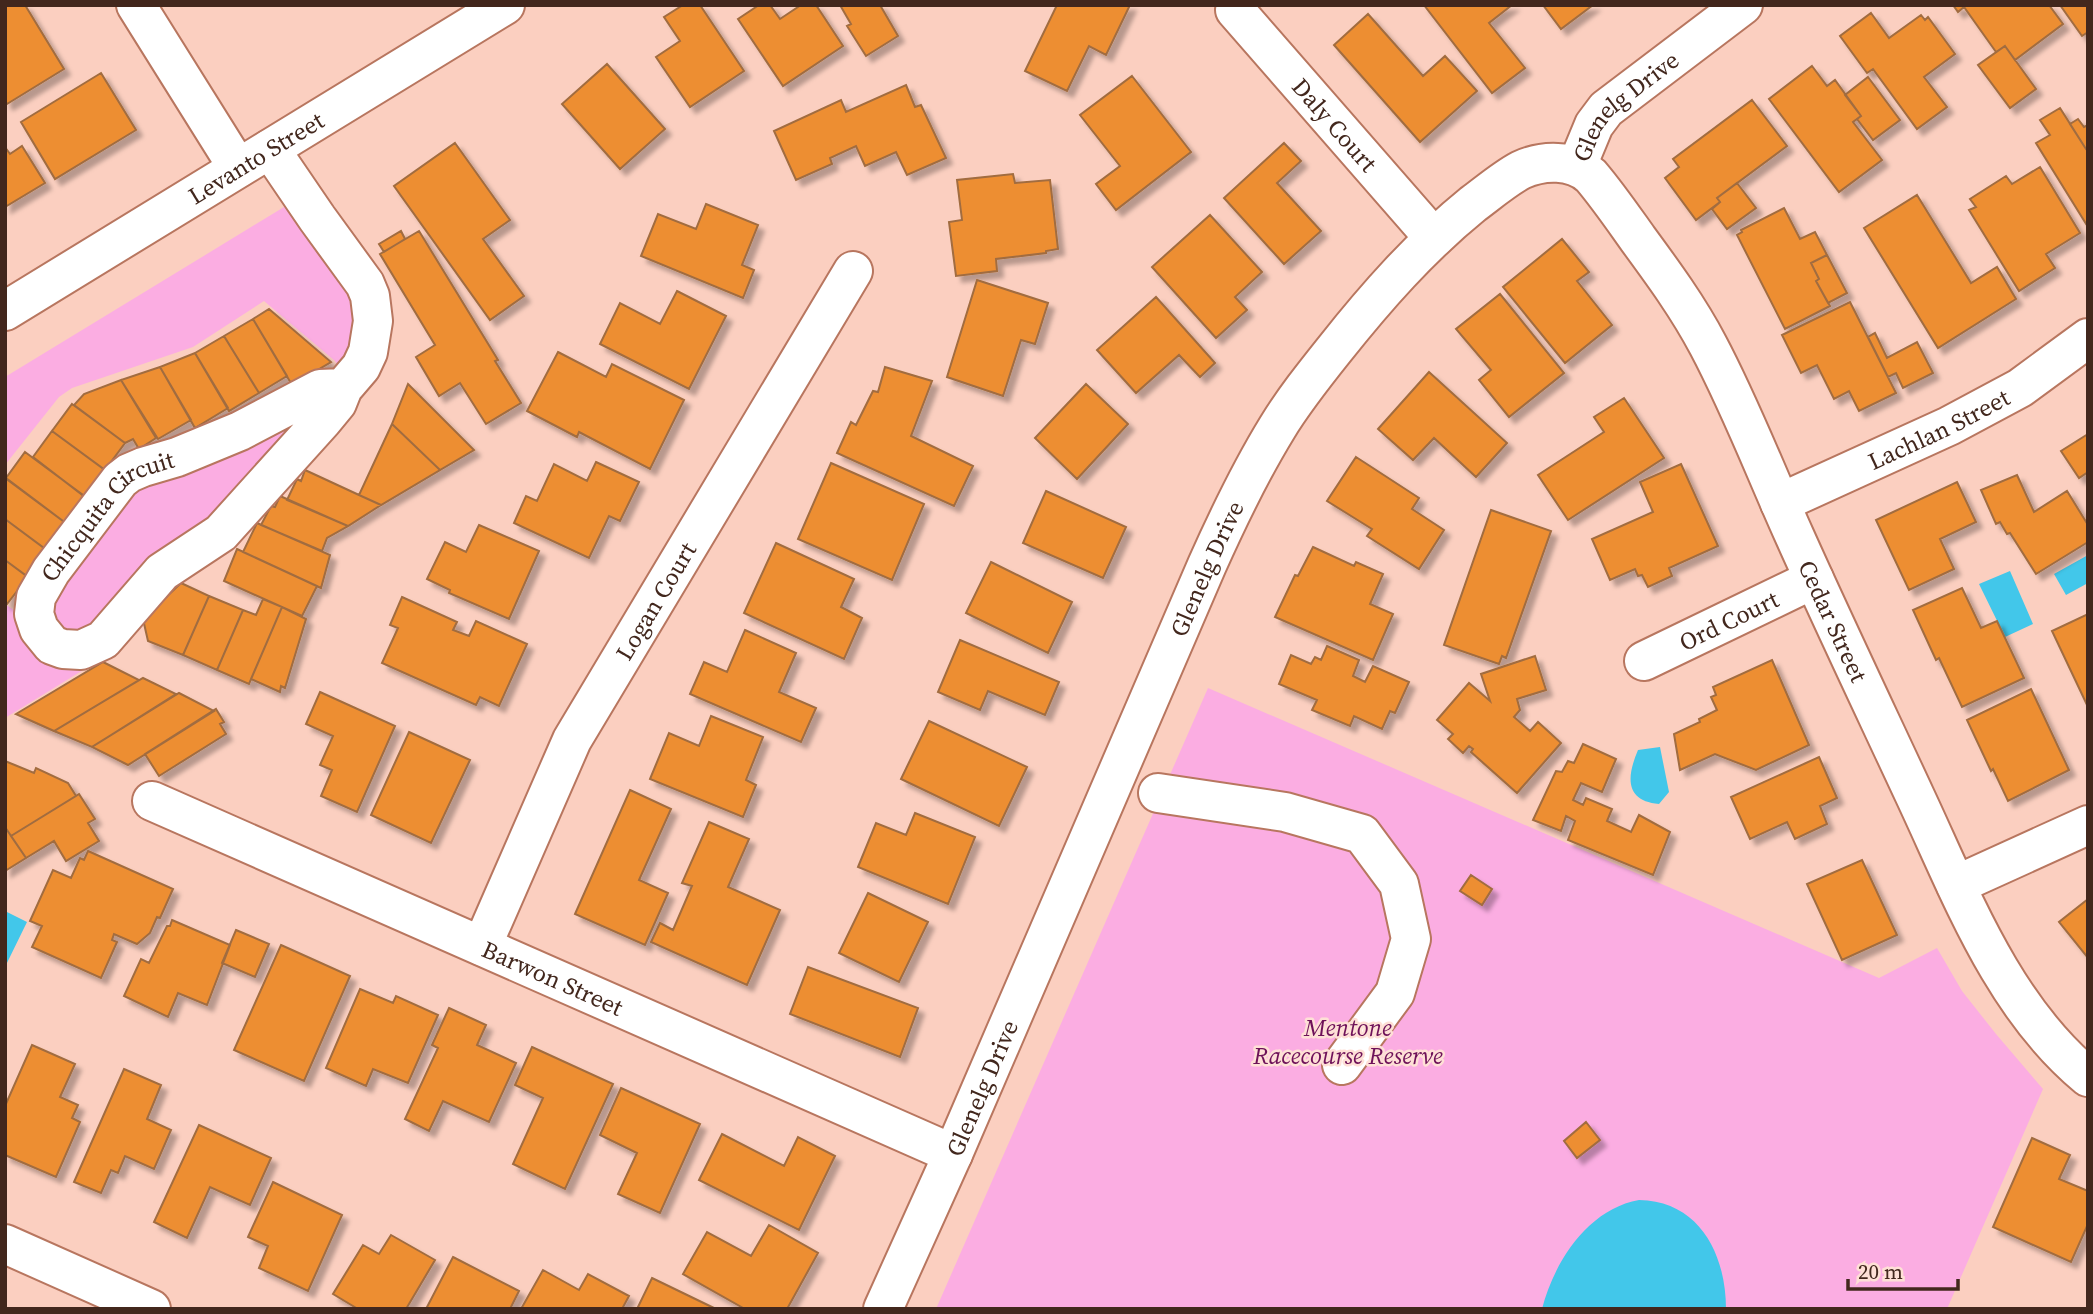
<svg xmlns="http://www.w3.org/2000/svg" width="2093" height="1314" viewBox="0 0 2093 1314" font-family="'Source Serif 4',serif">
<defs>
<filter id="shadow"><feDropShadow dx="6" dy="6" stdDeviation="2" flood-color="#0004"/></filter>
</defs>
<rect width="100%" height="100%" fill="#fbcfc0"/>
<!-- green -->
<path fill="#fbade2" d="M289,204C320,246 387,315 338,366L335,361L264,301L193,347L72,388L59,397L5,465V377Z
M323,400L108,625L78,635C62,628 56,620 50,604L126,492Z
M5,604L93,664L5,718Z
M1208,688L1879,978L1937,948L1962,991L1996,1034L2043,1089L1947,1309H936Z"/>
<!-- water -->
<path fill="#42c7ea" d="M2088,555V583L2066,595L2054,574Z
M2010,571L2033,624L2005,637L1979,584Z
M1660,747L1669,792L1659,804C1624,801 1627,776 1638,750Z
M5,911L27,922L5,967Z
M1639,1200C1700,1201 1726,1255 1726,1309H1542C1554,1262 1588,1209 1639,1200Z"/>
<!-- building -->
<path fill="#ed8e33" stroke="#a16c3f" stroke-width="2" filter="url(#shadow)" d="M5,5H25L64,69L7,104L5,101Z
M683,5H700L744,71L690,107L656,57L680,41L664,17Z
M759,5H770L780,19L801,5H816L843,46L783,86L738,19Z
M840,5H880L898,36L866,56L847,26L851,24Z
M1057,5H1130L1106,55L1089,46L1067,91L1025,71Z
M1424,5H1512L1489,23L1525,68L1492,93Z
M1543,5H1593L1561,29Z
M1953,5H2049L2063,24L2015,60L2005,46L1996,52L1964,7L1958,12Z
M2060,5H2088V32L2082,36Z
M1871,13L1889,38L1921,15L1925,20L1928,17L1955,54L1924,77L1947,107L1917,129L1873,69L1867,73L1840,36Z
M1368,14L1423,76L1445,56L1477,91L1420,142L1334,45Z
M2005,46L2036,89L2010,108L1978,65Z
M607,64L665,129L620,169L562,104Z
M1812,66L1827,86L1835,80L1861,116L1853,122L1882,160L1839,192L1769,99Z
M101,73L136,130L55,179L21,122Z
M1132,76L1191,152L1116,210L1096,184L1120,166L1080,115Z
M1868,77L1900,120L1873,140L1857,119L1861,116L1845,95Z
M906,85L915,107L921,105L946,158L907,175L896,152L865,166L856,146L830,158L832,164L796,180L774,131L841,100L846,112Z
M1752,100L1787,146L1717,198L1720,202L1696,220L1665,178L1679,167L1673,159Z
M2060,108L2086,149L2088,148V227L2036,143L2050,135L2040,120Z
M2078,119L2084,127L2088,125V148L2086,149L2070,124Z
M455,143L510,220L483,239L524,296L490,320L394,186Z
M1284,143L1301,161L1277,183L1321,231L1284,264L1224,198Z
M22,146L45,183L5,207V147L10,154Z
M2040,167L2080,233L2046,254L2055,268L2019,291L1969,210L1976,207L1970,199L2006,176L2012,184Z
M1013,174L1015,183L1050,180L1058,249L1046,251V253L996,259L997,271L956,276L949,222L962,220L957,180Z
M1737,183L1756,208L1727,229L1712,209L1720,202L1717,198Z
M1917,195L1971,283L1997,267L2016,299L1938,348L1864,228Z
M706,204L758,225L742,265L754,270L743,298L641,256L658,214L696,229Z
M1784,208L1800,239L1815,232L1827,255L1811,263L1819,279L1816,281L1830,306L1785,329L1737,235L1742,232L1741,230Z
M1210,215L1262,272L1235,297L1247,310L1216,338L1152,267Z
M401,231L405,239L384,252L379,244Z
M419,231L498,360L495,361L521,403L486,424L460,383L439,396L416,357L435,345L380,254Z
M1562,239L1589,272L1577,281L1612,325L1565,363L1503,287Z
M1827,255L1847,293L1828,303L1816,281L1819,279L1811,263Z
M977,280L1048,303L1035,344L1021,340L1003,396L947,377Z
M677,291L726,316L689,389L600,344L620,303L660,324Z
M1500,294L1564,373L1509,417L1479,380L1491,370L1456,329Z
M1156,297L1215,363L1200,377L1179,355L1136,393L1097,350Z
M1850,302L1896,393L1859,411L1849,391L1834,399L1817,365L1801,373L1782,335Z
M269,309L331,362L292,385L253,319Z
M253,319L287,376L259,393L224,336Z
M1875,333L1887,358L1917,342L1933,373L1903,388L1896,373L1888,377L1868,337Z
M224,336L259,393L229,411L195,353Z
M558,352L606,377L612,364L684,400L650,469L579,432L577,437L527,411Z
M195,353L228,408L195,428L160,367Z
M160,367L191,420L158,439L121,380Z
M885,367L932,381L911,436L973,466L954,506L837,453L851,422L856,425L873,391L878,392Z
M1429,372L1507,443L1476,477L1434,438L1413,460L1378,429Z
M121,380L156,438L139,449L133,439L125,443L74,405L84,394Z
M408,384L474,450L440,470L392,424Z
M1086,384L1128,424L1077,479L1035,438Z
M1624,398L1664,458L1568,520L1538,475L1604,432L1594,417Z
M72,404L125,443L105,470L52,431Z
M392,424L440,470L381,505L359,495Z
M52,431L105,470L85,497L33,457Z
M2088,434V472L2079,478L2061,451Z
M25,452L87,498L67,524L6,478Z
M1356,457L1419,498L1412,509L1444,530L1419,569L1367,536L1372,529L1327,501Z
M596,462L639,482L620,521L609,516L589,558L514,523L526,496L537,501L554,464L587,481Z
M831,463L924,504L892,580L798,539Z
M1681,464L1718,546L1669,568L1672,576L1648,587L1642,575L1638,576L1635,569L1610,580L1592,539L1653,512L1640,482Z
M305,470L359,495L381,505L348,526L287,500L297,479L301,481Z
M2017,475L2034,512L2067,491L2088,525V542L2036,574L2010,533L2007,534L2000,522L1996,524L1981,490Z
M5,478L67,524L48,551L5,519Z
M1957,482L1976,522L1940,539L1954,569L1909,590L1876,520Z
M1046,491L1126,527L1103,578L1023,543Z
M280,496L348,526L327,538L322,551L261,525L271,506L275,507Z
M1491,510L1551,531L1506,658L1502,656L1499,664L1444,645Z
M5,519L48,551L28,577L5,560Z
M257,523L330,555L321,588L243,552Z
M479,525L539,551L509,619L449,593L450,590L427,579L445,542L466,552Z
M776,543L854,579L841,607L862,618L844,659L744,613Z
M1313,547L1354,566L1356,562L1383,574L1370,604L1393,614L1373,660L1275,617L1295,575L1298,576Z
M237,549L317,586L302,616L224,581Z
M5,560L28,577L7,604L5,603Z
M991,562L1072,602L1048,653L966,613Z
M181,583L209,596L183,655L148,641L143,619Z
M1962,588L1981,628L1997,621L2024,678L1962,707L1939,658L1936,660L1913,610Z
M209,596L243,610L217,670L183,655Z
M402,597L457,622L453,630L469,636L476,621L527,644L499,706L480,697L476,705L382,663L398,628L390,625Z
M263,599L282,607L249,684L217,670L243,610L256,615Z
M282,607L306,619L285,688L281,686L280,692L251,679Z
M2088,614V707L2052,631Z
M745,630L796,653L779,692L816,708L801,742L690,694L704,662L727,672Z
M960,640L1059,682L1045,715L988,691L980,710L938,692Z
M1327,646L1359,660L1353,676L1365,682L1373,666L1409,682L1395,713L1390,711L1382,729L1354,716L1350,726L1312,710L1317,700L1279,684L1291,655L1311,664L1315,657L1321,660Z
M1535,656L1546,690L1517,699L1520,710L1514,717L1530,731L1538,722L1561,743L1517,793L1471,752L1473,749L1469,746L1463,753L1448,739L1453,734L1437,720L1469,683L1490,701L1481,674Z
M1772,660L1809,745L1756,770L1715,754L1680,770L1674,734L1700,722L1699,719L1717,710L1711,697L1716,695L1713,687Z
M103,662L139,680L54,731L16,714Z
M143,678L176,694L92,747L54,731Z
M2031,689L2069,770L2008,801L1993,769L1991,771L1967,720Z
M320,692L395,726L357,812L321,796L332,770L320,765L333,736L306,724Z
M179,693L214,711L128,765L92,747Z
M216,709L224,722L220,724L226,734L159,776L145,754Z
M711,716L763,737L746,780L756,785L743,817L650,779L669,733L699,746Z
M929,721L1027,767L999,826L901,779Z
M409,732L470,760L431,843L371,815Z
M1583,744L1616,759L1602,792L1581,783L1573,800L1583,805L1586,798L1612,809L1607,821L1631,832L1639,815L1670,832L1653,875L1568,840L1575,821L1566,816L1561,831L1533,820L1556,771L1562,772L1568,761L1574,763Z
M1819,757L1837,798L1820,806L1827,824L1795,839L1787,822L1750,839L1731,797Z
M5,761L34,773L36,768L68,783L76,796L11,836L5,827Z
M630,790L671,809L639,880L668,893L645,945L575,914Z
M79,794L95,819L88,823L99,841L66,861L54,841L26,858L11,836Z
M915,813L975,837L948,904L858,867L876,823L906,835Z
M709,822L749,839L728,887L780,910L747,985L651,942L660,923L673,930L692,886L682,883Z
M5,827L26,858L5,871Z
M88,851L173,889L160,918L157,917L150,933L137,944L114,934L112,940L117,942L101,978L32,947L42,926L30,921L53,870L71,878L80,858L84,860Z
M1862,860L1897,935L1842,960L1807,884Z
M1471,875L1492,889L1482,905L1460,891Z
M868,893L928,922L899,982L839,953Z
M2088,899V958L2059,922Z
M172,920L230,945L207,1005L178,993L168,1017L124,996L141,959L149,963L167,926H170Z
M236,930L269,944L255,977L222,963Z
M281,945L350,976L304,1081L234,1050Z
M808,967L918,1008L900,1057L790,1014Z
M360,989L393,1003L396,996L438,1015L408,1083L373,1069L366,1086L326,1068Z
M449,1008L486,1025L477,1045L516,1063L489,1122L443,1101L429,1131L405,1119L438,1048L432,1045Z
M32,1045L75,1064L60,1097L78,1105L72,1118L80,1122L56,1177L5,1155V1106Z
M532,1047L613,1084L565,1189L513,1164L543,1098L515,1085Z
M124,1069L161,1085L147,1119L171,1130L154,1169L125,1156L118,1173L111,1170L101,1193L74,1182Z
M621,1088L700,1124L660,1213L618,1194L637,1153L600,1135Z
M1586,1122L1600,1140L1577,1158L1564,1141Z
M199,1125L271,1158L250,1205L210,1187L187,1238L154,1222Z
M722,1134L784,1166L798,1137L835,1156L799,1230L699,1180Z
M2032,1138L2070,1155L2059,1179L2088,1191V1224L2071,1262L1993,1227Z
M273,1182L342,1215L308,1291L259,1268L268,1246L248,1237Z
M769,1225L818,1253L787,1309H745L683,1274L707,1232L751,1256Z
M391,1235L435,1260L406,1309H358L333,1294L363,1245L379,1254Z
M453,1257L519,1291L510,1309H426Z
M543,1270L579,1290L588,1274L629,1296L622,1309H521Z
M652,1278L716,1309H637Z"/>
<g fill="none" stroke-linecap="round" stroke-linejoin="round">
<!-- minor casing -->
<g stroke="#b8765f" stroke-width="42">
<g id="minor">
<path d="M136,5L238,168"/>
<path id="s1" d="M1235,10L1434,238"/>
<path id="s2" d="M270,149L317,218L365,284L370,296L373,321L368,352L361,367L343,388L337,403L323,420L221,533L162,572L103,640L81,650L63,649L52,645L39,629L34,614L36,597L51,571L120,480L129,473L143,467L177,457L240,431L320,389L343,388"/>
<path id="s3" d="M1577,166L1594,125L1606,109L1743,5"/>
<path id="s4" d="M5,311L505,5"/>
<path id="s5" d="M1780,503L1949,426L2020,388L2088,338"/>
<path id="s6" d="M1644,661L1814,579"/>
<path d="M1158,793L1285,812L1362,834L1399,884L1411,939L1395,993L1342,1065"/>
<path id="s7" d="M152,801L953,1154"/>
<path d="M1956,885L2088,825"/>
<path id="s8" d="M482,946L572,740L853,271"/>
<path d="M5,1244L151,1309"/>
<path id="s9" d="M883,1309L953,1154L1207,565C1228,518 1250,472 1277,428C1294,400 1314,375 1334,350C1376,297 1420,247 1473,204C1488,193 1504,179 1521,170C1543,160 1572,159 1591,176C1608,196 1623,218 1638,239C1663,273 1688,307 1708,345C1741,407 1766,473 1795,537C1834,624 1875,710 1915,796C1961,894 2002,1006 2088,1077"/>
</g>
</g>
<!-- minor -->
<use href="#minor" stroke="#fff" stroke-width="38"/>
</g>
<g text-anchor="middle" dominant-baseline="central" stroke-width="5" stroke-linejoin="round" paint-order="stroke">
<!-- street labels -->
<g font-size="24" fill="#42271d" stroke="#fee0d6">
<text stroke="none"><textPath href="#s3" startOffset="79">Glenelg Drive</textPath></text>
<text stroke="none"><textPath href="#s1" startOffset="152">Daly Court</textPath></text>
<text stroke="none"><textPath href="#s4" startOffset="294">Levanto Street</textPath></text>
<text stroke="none"><textPath href="#s5" startOffset="175">Lachlan Street</textPath></text>
<text stroke="none"><textPath href="#s2" startOffset="849">Chicquita Circuit</textPath></text>
<text stroke="none"><textPath href="#s9" startOffset="808">Glenelg Drive</textPath></text>
<text stroke="none"><textPath href="#s8" startOffset="387">Logan Court</textPath></text>
<text stroke="none"><textPath href="#s6" startOffset="94">Ord Court</textPath></text>
<text stroke="none"><textPath href="#s9" startOffset="1906">Cedar Street</textPath></text>
<text stroke="none"><textPath href="#s7" startOffset="438">Barwon Street</textPath></text>
<text stroke="none"><textPath href="#s9" startOffset="242">Glenelg Drive</textPath></text>
</g>
<!-- park labels -->
<g font-size="24" font-style="italic" fill="#6e1159" stroke="#fee0d6">
<text x="1348" y="1027">Mentone<tspan x="1348" dy="28">Racecourse Reserve</tspan></text>
</g>
</g>
<!-- border -->
<rect width="2093" height="1314" fill="none" stroke="#42271d" stroke-width="14"/>
<!-- scale -->
<path d="M1848 1279v10h110v-10" fill="none" stroke="#42271d" stroke-width="3.5"/>
<text x="1858" y="1279" font-size="21" fill="#42271d" stroke="#fee0d6" stroke-width="5" paint-order="stroke">20 m</text>
</svg>
